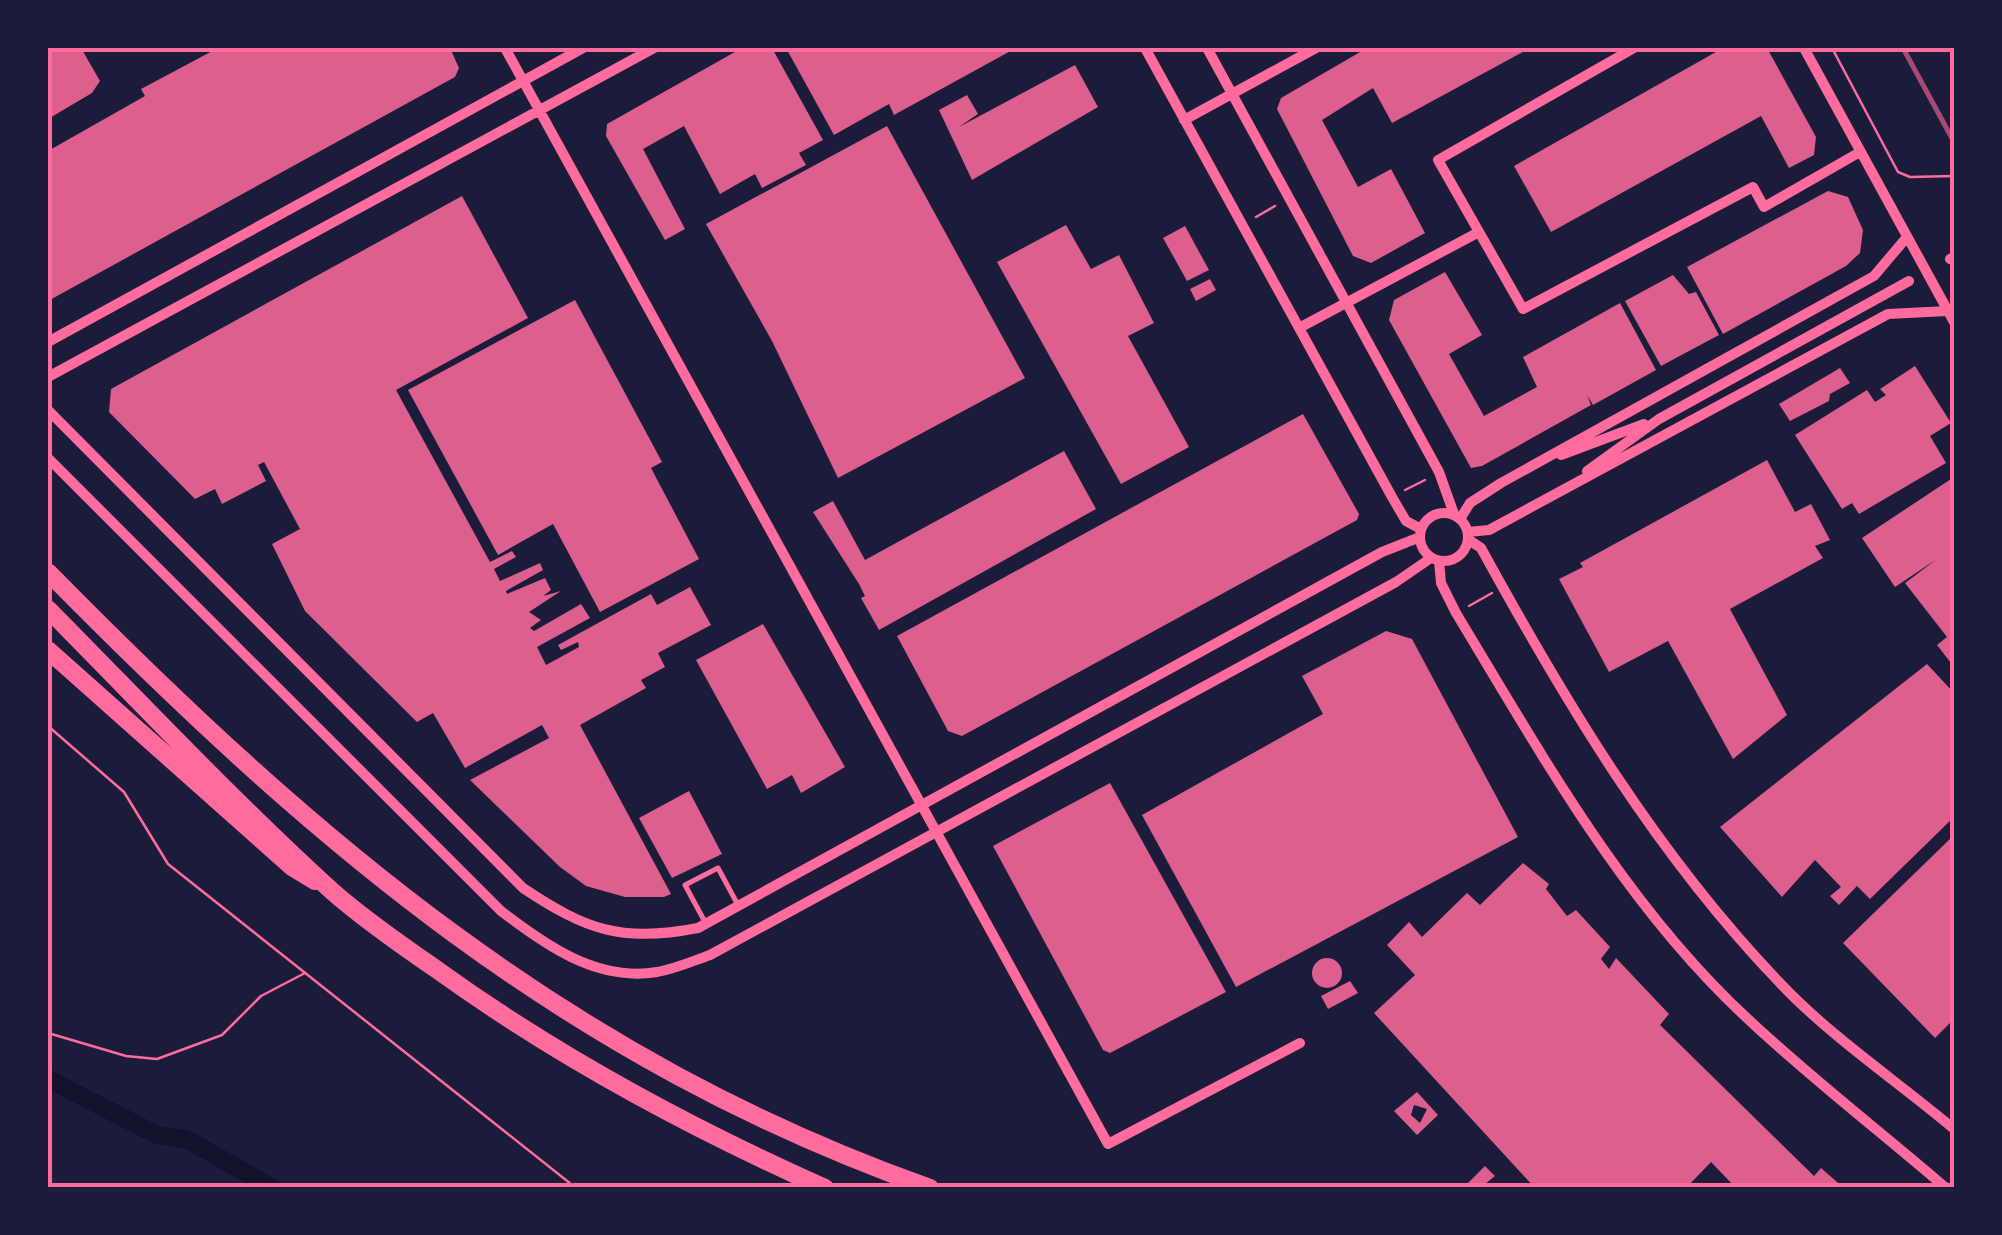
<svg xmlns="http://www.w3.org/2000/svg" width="2002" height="1235" viewBox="0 0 2002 1235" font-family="Overpass,sans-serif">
<rect width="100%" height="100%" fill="#1b1b3a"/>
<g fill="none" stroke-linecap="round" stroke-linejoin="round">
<!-- canal -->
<path stroke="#12122b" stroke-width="18" d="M48,1079L157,1135L186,1139L273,1188"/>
</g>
<!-- building -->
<path fill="#dd5f8e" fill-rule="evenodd" d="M48,48H81L100,81L92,93L48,119Z
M218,48H450L459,68L455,77L48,301V151L145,96L141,89Z
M742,48H772L823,140L799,153L806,165L762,188L755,174L720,194L684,126L643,149L685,229L665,240L606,136L607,124Z
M786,48H1016L894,115L889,104L834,135Z
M1367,48H1530L1392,123L1373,88L1322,120L1358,187L1391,169L1425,233L1371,263L1353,256L1277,109L1281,98Z
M1723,48H1767L1816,137L1814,155L1789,168L1761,116L1551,232L1514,166Z
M1075,65L1098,107L972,180L939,110L967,95L978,114L959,127Z
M887,126L1025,378L838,478L772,341L706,224Z
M1828,191L1848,197L1863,230L1860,253L1846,266L1723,334L1687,267Z
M462,196L528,318L396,390L490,562L512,551L516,557L494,569L500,581L540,563L543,570L506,591L507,594L545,578L551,590L543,596L561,591L529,612L541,620L530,628L534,631L581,604L590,618L537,647L546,665L579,647L578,642L561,650L558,645L651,594L657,605L690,587L711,625L658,653L665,667L641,680L646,688L580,725L671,894L664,897H625L586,886L560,867L470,780L549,738L542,725L465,768L433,713L417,722L305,611L272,544L300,529L264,462L258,465L266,481L222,504L215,489L195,499L109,412L111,389Z
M1066,225L1091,269L1119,255L1154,323L1128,336L1189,447L1121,484L997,262Z
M1185,226L1209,270L1187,281L1163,238Z
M1445,272L1482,335L1449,354L1484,416L1537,387L1523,357L1620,303L1656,370L1593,405L1587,395L1591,405L1482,466L1471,468L1389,320L1394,300Z
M1673,275L1689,294L1696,292L1719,335L1661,366L1625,301Z
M1210,279L1216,290L1196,301L1190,289Z
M575,300L662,462L651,468L699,559L600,612L553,524L498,555L408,390Z
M1915,366L1951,423L1930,436L1946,463L1859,514L1852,503L1842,509L1795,435L1867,390L1875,402L1886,395L1880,389Z
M1840,368L1850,383L1830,394L1829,401L1790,421L1779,404Z
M1303,414L1359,514L1357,520L962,736L948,731L897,636Z
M1064,451L1096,509L879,630L861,598L865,596L859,584L813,512L833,501L865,560Z
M1767,460L1795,512L1811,504L1830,540L1815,546L1823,558L1730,609L1787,715L1733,759L1668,641L1609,672L1559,579L1583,567L1580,563Z
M1954,477V667L1937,645L1947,637L1905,583L1937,559L1895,587L1862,538Z
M763,624L845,767L801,793L792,775L767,789L696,660Z
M1386,631L1412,639L1518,837L1236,987L1142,815L1323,714L1302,676Z
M1927,664L1954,693V817L1870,899L1857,886L1839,905L1830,896L1841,887L1815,860L1782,897L1720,827Z
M1110,783L1226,992L1110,1053L1103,1050L993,846Z
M689,791L722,854L672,878L639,818Z
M1954,835V1019L1935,1038L1843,943Z
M1523,863L1549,884L1546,889L1567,916L1576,910L1610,947L1601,959L1609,969L1616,958L1669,1014L1660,1025L1814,1176L1821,1168L1844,1188H1736L1711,1162L1686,1188H1535L1374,1013L1415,975L1387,945L1409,922L1422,937L1467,893L1480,905Z
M1312 973a15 15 0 1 1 30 0a15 15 0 1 1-30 0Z
M1350,981L1358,993L1328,1009L1321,996Z
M1417,1092L1438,1115L1417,1135L1394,1111ZM1414,1105L1427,1109L1420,1123L1411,1115Z
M1485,1166L1495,1176L1480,1188H1472L1468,1183Z"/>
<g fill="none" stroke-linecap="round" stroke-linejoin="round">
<!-- path -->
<path stroke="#ff6b9d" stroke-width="2.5" d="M1832,48L1898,172L1910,177L1954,176
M1256,217L1275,206
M1405,490L1425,480
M1469,606L1492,593
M48,726L124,792L168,864L576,1188
M48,1033L126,1056L157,1059L222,1035L261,996L305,973"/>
<!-- service -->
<path stroke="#ff6b9d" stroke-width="5" d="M705,922L685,885L718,868L738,905"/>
<!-- minor -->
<path stroke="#ff6b9d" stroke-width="10" d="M505,48L1108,1144L1300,1043
M1145,48L1392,497L1406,521L1421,529
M1207,48L1439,472L1454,514
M1634,48L1438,160L1523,309L1753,187L1764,207L1860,152
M1804,48L1954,322
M1184,120L1316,48
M1950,259L1954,257
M1299,328L1479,232
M48,342L583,48
M48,377L654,48
M48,410L523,888C586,930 622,943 698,928L1382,552L1420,537
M1561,455L1644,424
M48,458L501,911C545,945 597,982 657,972C675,969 693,961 710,955L1396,582L1431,558
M1587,471L1659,419L1909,281
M1420 537a24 24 0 1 1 48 0a24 24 0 1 1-48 0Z
M1460,519L1470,503L1501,483L1874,276L1907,237
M1468,532L1489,530L1888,314L1947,311
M1469,540L1481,548C1566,703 1657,855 1780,983C1831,1037 1897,1081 1954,1129
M1439,561L1441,583L1456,613C1542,755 1625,906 1749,1020C1812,1079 1881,1132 1946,1188"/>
<!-- motorway -->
<path stroke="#ff6b9d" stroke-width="18" d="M48,572C314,842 567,1059 930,1188
M48,609C142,704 234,802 333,892C365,920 401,945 436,969C558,1057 688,1127 825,1188
M48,650L292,867L315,881"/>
<!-- rail -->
<path stroke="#a44b75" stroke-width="5" d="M1903,48L1954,142"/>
</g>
<!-- border -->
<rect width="2002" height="1235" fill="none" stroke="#1b1b3a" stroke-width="100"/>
<rect x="50" y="50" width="1902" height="1135" fill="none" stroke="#ff6b9d" stroke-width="4"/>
</svg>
